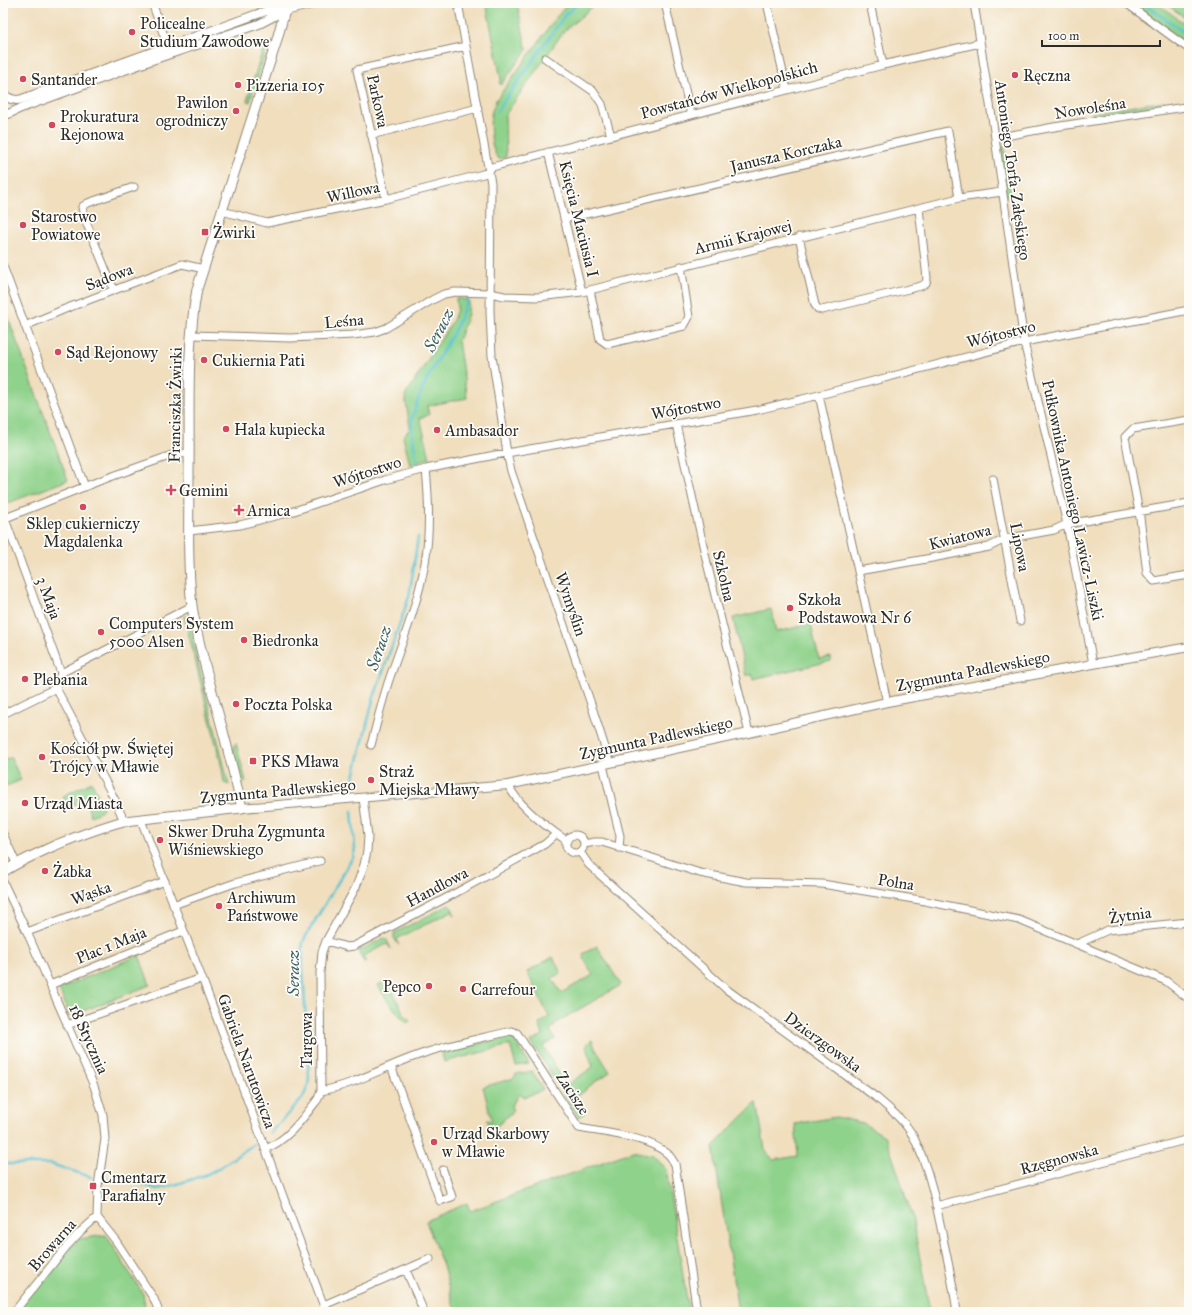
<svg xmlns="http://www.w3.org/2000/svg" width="1192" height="1315" viewBox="0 0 1192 1315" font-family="'IM FELL Great Primer',serif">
<rect width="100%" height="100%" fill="#fdfcf7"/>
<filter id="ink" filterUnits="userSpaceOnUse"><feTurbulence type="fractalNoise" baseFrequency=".025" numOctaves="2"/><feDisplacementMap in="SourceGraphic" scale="8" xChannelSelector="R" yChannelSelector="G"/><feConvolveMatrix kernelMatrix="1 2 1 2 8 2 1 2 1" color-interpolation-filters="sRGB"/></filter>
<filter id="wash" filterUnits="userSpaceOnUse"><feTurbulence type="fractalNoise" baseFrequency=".012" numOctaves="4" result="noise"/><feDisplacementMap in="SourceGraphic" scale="16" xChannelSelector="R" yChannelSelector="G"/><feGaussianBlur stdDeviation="0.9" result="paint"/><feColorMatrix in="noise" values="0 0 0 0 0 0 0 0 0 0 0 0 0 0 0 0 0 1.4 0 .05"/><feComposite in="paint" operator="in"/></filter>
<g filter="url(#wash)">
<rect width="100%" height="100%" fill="#f0debd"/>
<!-- green -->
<path fill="#8fd28b" stroke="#5d7e5b" d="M486,3H517L526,47L528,48L501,85L499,83L501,79Z
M570,3H597L564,31L505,115L506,157L499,159C491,153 489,124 491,115C492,109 495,104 496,100L561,11Z
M1129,3H1157L1189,27V46Z
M1165,3H1189V21Z
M267,44L268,45L250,102L247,101L264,45Z
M1164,101V105L1092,117V113Z
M1004,145L1011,195L1006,196L1000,154Z
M456,298L469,300L468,314L458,341L467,398L427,406L429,415L420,418L430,458L410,465L403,437L410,428L405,396L453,320L457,309Z
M3,304L68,480L3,505Z
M771,609L776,632L811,624L819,659L830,657L831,661L753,679L752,674L746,676L733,618Z
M184,616L188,617L190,620L196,653L229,785L224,783L222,768Z
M236,743L246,782L242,784L233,750V747Z
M11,758L21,780L7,786L3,777V759Z
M92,782L98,795L90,799L81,796L77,799L75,805L68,808L63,796Z
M100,798L103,806L102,811L91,816L88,808L90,803Z
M449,905L452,908L455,916L452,911L397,939L399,944H398L394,938V933Z
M384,938L387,940L391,949L387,944L363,956L366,961L364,962L358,951Z
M597,946L621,985L554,1024L555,1026L550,1030L555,1039L543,1046L561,1076L555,1080L531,1042L543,1035L539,1024L549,1017L527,972L553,957L561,973L552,978L561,993L593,975L584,959L583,954Z
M139,955L150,985L70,1016L59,989Z
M382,983L386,990L391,988L404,1014L410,1021L407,1023C395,1011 386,1000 378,985Z
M510,1036L514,1039L529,1064L516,1066L510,1045L444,1062L442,1053Z
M592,1040L595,1048L610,1072L585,1089L586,1090L573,1099L578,1108L580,1107L584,1114L578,1117L561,1089L593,1067L587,1051L586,1044Z
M532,1071L543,1090L525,1097L520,1094L511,1106L513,1111L495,1128H490L487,1120L492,1121L483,1087L514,1078L516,1074Z
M757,1102L765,1150L773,1160L798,1156L795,1124L836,1117L863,1123L886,1137L912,1216L930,1312H738L713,1146Z
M633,1151L653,1155L666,1169L689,1312H455L444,1269L426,1221L467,1203L470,1211Z
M106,1235L143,1294L146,1312H21L20,1304L78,1239Z"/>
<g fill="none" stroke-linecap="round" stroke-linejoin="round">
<!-- stream -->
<path stroke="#58c3d3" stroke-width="2.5" d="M1143,3L1189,36
M497,111L565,15L579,3
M417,463L412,433V418L419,397L430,373L454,332L468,299
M353,790V781L373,700L409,597L418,537
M270,1133L302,1099L307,1089L309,1079L302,950L303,942L307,934L353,857L355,848L352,811
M3,1164H51L91,1177
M107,1180L135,1182L157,1189L168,1187L205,1175L216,1170L254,1144"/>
</g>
</g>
<g filter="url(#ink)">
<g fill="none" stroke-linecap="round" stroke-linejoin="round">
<!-- minor casing -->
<g stroke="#8e8474" stroke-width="9">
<path id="minor" d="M152,3L170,52
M458,3L491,183L490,312L492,356L507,453L511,471L591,704L610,763
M665,3L691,115
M767,3L787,90
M870,3L883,65
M974,3L992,117L1024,342L1067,524L1093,664
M1126,3L1189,49
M545,58L593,91L602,104L611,136
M371,135L478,108
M995,138L1054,127L1185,107L1189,105
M548,152L582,292
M386,199L357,70L466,46
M222,211L267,223L386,199L483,174L489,171L492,167L883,65L980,43
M564,219L948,131L959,198
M799,237L815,305L818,309L822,310L921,286L926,283L927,278L919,209
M3,266L85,487
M114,290L84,217L82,207L88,203L134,187
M590,290L600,339L607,344L684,326L689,317L681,266
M25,326L65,309L182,264L204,269
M191,335L290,338L353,335L375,332L386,328L432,300L444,294L455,292L490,293L504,296L538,297L582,292L959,198L1002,192
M819,395L887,702
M1189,420L1133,429L1125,437L1140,518L1147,573L1154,581L1189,575
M676,424L707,563L749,733
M993,479L1020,621
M3,519L99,481L172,455L189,453
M5,519L61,673L56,688
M189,531L240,525L291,512L385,480L426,469L495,455L757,410L819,395L1024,342L1189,310
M858,571L932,558L989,547L1005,539L1054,530L1067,524L1189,503
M61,673L192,606
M56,688L115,800L124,821
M3,714L56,688
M371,745C377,723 382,700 390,677C403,640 418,603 425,563C430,533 429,499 426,469
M603,765L620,836L619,848
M508,785C518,805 548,828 567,841
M141,820L202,978L326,1312
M3,834L16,863
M566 844a9 9 0 1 1 18 0a9 9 0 1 1-18 0Z
M584,844L595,842H602L700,873L746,882L822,884L920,900L1019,920L1166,981L1189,999
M580,852L589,865L726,989L877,1098C891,1110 906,1122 914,1138C930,1170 937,1208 944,1243C949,1266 954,1289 957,1312
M3,882L27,932L94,1086L103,1115L105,1139L98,1186L97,1217
M173,905L235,883L320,861
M27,932L165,881
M326,941L347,947L354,946L450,896L545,844L556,834
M1077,944L1108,930L1189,922
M50,985L183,931
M67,1025L202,978
M391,1066L440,1201L452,1197L443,1170
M321,1091C354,1085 384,1067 416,1056C446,1045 479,1039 511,1031L517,1033L579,1128C605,1133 647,1136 668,1154C671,1157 673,1161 675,1164L697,1312
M265,1149C287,1141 304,1117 318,1099L321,1091L320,973L322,952L326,941L356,887L364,865L367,851L368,836L363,798
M936,1206L1189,1139
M97,1217L116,1241L154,1299L159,1312
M406,1270L424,1312
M324,1305L430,1259
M14,1312L67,1246L80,1232L97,1217"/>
</g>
<!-- tertiary casing -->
<g stroke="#8e8474" stroke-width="10">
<path id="tertiary" d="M6,96C11,100 16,101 22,99L266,11H285L317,3
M4,116L21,108L152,60L259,24L284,11
M242,808L508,785L749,733L887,702L1093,664L1189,647"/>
</g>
<!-- secondary casing -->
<g stroke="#8e8474" stroke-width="11">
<path id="secondary" d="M3,872C20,861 38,853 56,845C78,836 101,827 124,821L242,808C234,774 226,740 216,706C207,673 197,639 192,606C187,562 189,517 189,473C190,411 186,349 197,289L276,43L287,3"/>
</g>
<!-- minor -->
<use href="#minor" stroke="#fff" stroke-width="7"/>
<!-- tertiary -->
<use href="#tertiary" stroke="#fff" stroke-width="8"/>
<!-- secondary -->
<use href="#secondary" stroke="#fff" stroke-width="9"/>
</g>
</g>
<!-- markers -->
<g fill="#d1495b" stroke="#fdfcf7" stroke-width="1.5">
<circle cx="132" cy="32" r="4"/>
<circle cx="1015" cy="75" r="4"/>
<circle cx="23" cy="79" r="4"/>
<circle cx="238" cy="85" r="4"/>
<circle cx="236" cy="111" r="4"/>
<circle cx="52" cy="125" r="4"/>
<circle cx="23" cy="225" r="4"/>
<rect x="201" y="228" width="8" height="8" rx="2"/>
<circle cx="58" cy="352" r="4"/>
<circle cx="204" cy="360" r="4"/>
<circle cx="226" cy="429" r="4"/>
<circle cx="437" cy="430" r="4"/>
<path d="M169 484h4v4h4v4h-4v4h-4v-4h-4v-4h4z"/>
<circle cx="83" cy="507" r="4"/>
<path d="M237 504h4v4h4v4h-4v4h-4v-4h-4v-4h4z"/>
<circle cx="790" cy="608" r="4"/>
<circle cx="101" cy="632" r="4"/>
<circle cx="244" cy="640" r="4"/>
<circle cx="25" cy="679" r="4"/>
<circle cx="236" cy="704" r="4"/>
<circle cx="42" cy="757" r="4"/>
<rect x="249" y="757" width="8" height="8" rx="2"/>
<circle cx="371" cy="780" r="4"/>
<circle cx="25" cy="803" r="4"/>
<circle cx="160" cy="840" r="4"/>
<circle cx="45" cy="871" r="4"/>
<circle cx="219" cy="906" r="4"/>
<circle cx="429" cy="986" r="4"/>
<circle cx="463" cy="989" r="4"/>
<circle cx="434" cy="1142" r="4"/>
<rect x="89" y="1182" width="8" height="8" rx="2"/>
</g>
<g text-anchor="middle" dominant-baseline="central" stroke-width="3.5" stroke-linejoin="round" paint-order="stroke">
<!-- poi labels -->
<g font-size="16" fill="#2b2b2b" stroke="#fdfcf7" text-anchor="start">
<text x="140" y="23">Policealne<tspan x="140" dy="18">Studium Zawodowe</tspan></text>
<text x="1023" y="75">Ręczna</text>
<text x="31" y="79">Santander</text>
<text x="246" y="85">Pizzeria 105</text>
<text x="228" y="102" text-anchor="end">Pawilon<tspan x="228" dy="18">ogrodniczy</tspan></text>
<text x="60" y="116">Prokuratura<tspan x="60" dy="18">Rejonowa</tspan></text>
<text x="31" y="216">Starostwo<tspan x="31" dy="18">Powiatowe</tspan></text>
<text x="213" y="232">Żwirki</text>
<text x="66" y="352">Sąd Rejonowy</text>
<text x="212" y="360">Cukiernia Pati</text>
<text x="234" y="429">Hala kupiecka</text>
<text x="445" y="430">Ambasador</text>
<text x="179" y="490">Gemini</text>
<text x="247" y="510">Arnica</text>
<text x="83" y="523" text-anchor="middle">Sklep cukierniczy<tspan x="83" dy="18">Magdalenka</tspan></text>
<text x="798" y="599">Szkoła<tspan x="798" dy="18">Podstawowa Nr 6</tspan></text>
<text x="109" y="623">Computers System<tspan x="109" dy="18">5000 Alsen</tspan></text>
<text x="252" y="640">Biedronka</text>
<text x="33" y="679">Plebania</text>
<text x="244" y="704">Poczta Polska</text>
<text x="50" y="748">Kościół pw. Świętej<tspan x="50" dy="18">Trójcy w Mławie</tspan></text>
<text x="261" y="761">PKS Mława</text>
<text x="379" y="771">Straż<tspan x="379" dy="18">Miejska Mławy</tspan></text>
<text x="33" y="803">Urząd Miasta</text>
<text x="168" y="831">Skwer Druha Zygmunta<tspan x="168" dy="18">Wiśniewskiego</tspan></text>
<text x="53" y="871">Żabka</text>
<text x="227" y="897">Archiwum<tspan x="227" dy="18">Państwowe</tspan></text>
<text x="421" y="986" text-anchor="end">Pepco</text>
<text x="471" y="989">Carrefour</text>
<text x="442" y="1133">Urząd Skarbowy<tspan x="442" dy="18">w Mławie</tspan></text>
<text x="101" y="1177">Cmentarz<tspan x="101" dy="18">Parafialny</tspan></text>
</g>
<!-- street labels -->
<g font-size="16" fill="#2b2b2b" stroke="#fdfcf7">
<text transform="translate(729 90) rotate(-15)">Powstańców Wielkopolskich</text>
<text transform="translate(378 101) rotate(78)">Parkowa</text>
<text transform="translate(1090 108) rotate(-9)">Nowoleśna</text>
<text transform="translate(786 154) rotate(-13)">Janusza Korczaka</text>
<text transform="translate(1013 170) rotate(82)">Antoniego Torfa-Załęskiego</text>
<text transform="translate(353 192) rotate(-12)">Willowa</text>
<text transform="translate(579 219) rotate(76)">Księcia Maciusia I</text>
<text transform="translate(743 237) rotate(-14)">Armii Krajowej</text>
<text transform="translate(109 277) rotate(-21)">Sądowa</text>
<text transform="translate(344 321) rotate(-5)">Leśna</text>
<text transform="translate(1001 334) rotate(-14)">Wójtostwo</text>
<text transform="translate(175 405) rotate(-89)">Franciszka Żwirki</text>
<text transform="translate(686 408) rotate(-10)">Wójtostwo</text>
<text transform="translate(367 472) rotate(-18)">Wójtostwo</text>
<text transform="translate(1073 500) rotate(78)">Pułkownika Antoniego Lawicz-Liszki</text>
<text transform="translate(960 537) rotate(-14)">Kwiatowa</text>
<text transform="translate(1020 547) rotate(79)">Lipowa</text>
<text transform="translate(724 576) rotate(77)">Szkolna</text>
<text transform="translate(49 598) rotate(70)">3 Maja</text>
<text transform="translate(571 604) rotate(71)">Wymyślin</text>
<text transform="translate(973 671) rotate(-11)">Zygmunta Padlewskiego</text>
<text transform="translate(656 738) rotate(-12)">Zygmunta Padlewskiego</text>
<text transform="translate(278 791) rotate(-5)">Zygmunta Padlewskiego</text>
<text transform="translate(896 882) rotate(9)">Polna</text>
<text transform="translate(437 887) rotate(-28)">Handlowa</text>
<text transform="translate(91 893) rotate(-20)">Wąska</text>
<text transform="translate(1130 915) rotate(-8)">Żytnia</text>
<text transform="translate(111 945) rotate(-22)">Plac 1 Maja</text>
<text transform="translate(89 1039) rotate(66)">18 Stycznia</text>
<text transform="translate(306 1040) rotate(-90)">Targowa</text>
<text transform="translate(823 1042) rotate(36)">Dzierzgowska</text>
<text transform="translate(247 1061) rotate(70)">Gabriela Narutowicza</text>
<text transform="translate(573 1093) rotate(57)">Zacisze</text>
<text transform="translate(1059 1159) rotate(-15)">Rzęgnowska</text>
<text transform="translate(52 1245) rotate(-49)">Browarna</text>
</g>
<!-- water labels -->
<g font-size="17" font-style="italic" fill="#3b6066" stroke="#fdfcf7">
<text transform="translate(439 330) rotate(-63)">Seracz</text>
<text transform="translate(379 648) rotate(-71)">Seracz</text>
<text transform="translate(293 973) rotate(-90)">Seracz</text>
</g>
</g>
<!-- margin -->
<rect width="1192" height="1315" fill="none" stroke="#fdfcf7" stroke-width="16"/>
<!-- scale -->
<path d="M1042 40v6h118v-6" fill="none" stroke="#2b2b2b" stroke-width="2"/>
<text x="1048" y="40" font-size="12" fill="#2b2b2b" stroke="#fdfcf7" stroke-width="3" paint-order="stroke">100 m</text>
</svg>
